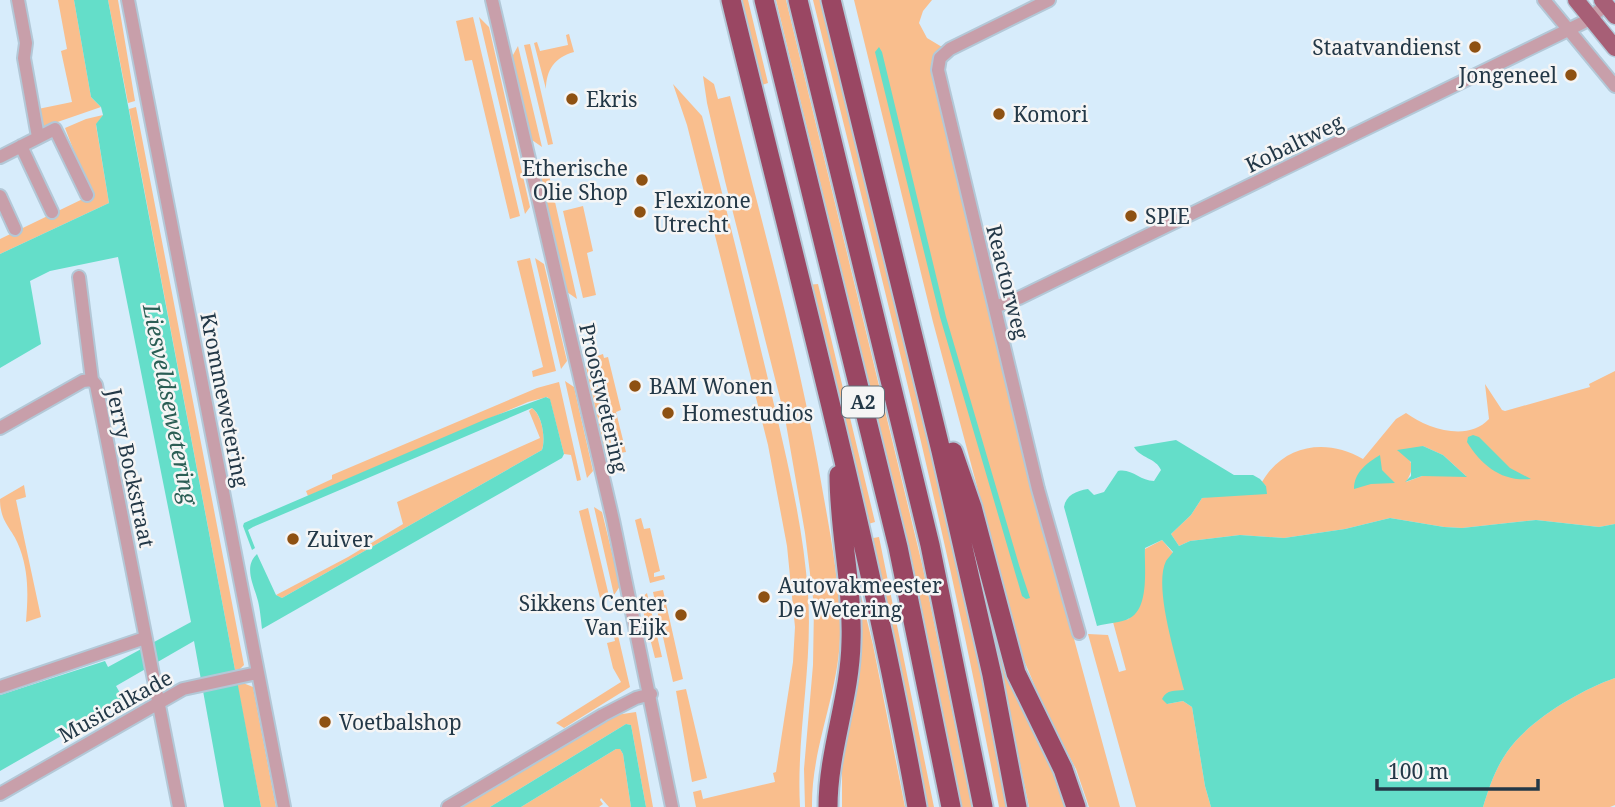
<svg xmlns="http://www.w3.org/2000/svg" width="1615" height="807" viewBox="0 0 1615 807" font-family="'Noto Serif',serif">
<rect width="100%" height="100%" fill="#d7ecfb"/>
<!-- green -->
<path fill="#f9be8d" fill-rule="evenodd" d="M58,0H74L91,97L101,107L43,127L38,109L72,102L61,51L67,49Z
M108,0H118L135,101L128,103Z
M738,0H748L768,83L762,85L777,144L773,145Z
M776,0H786L922,564L972,807H962L913,566Z
M813,0H824C891,268 958,536 1009,807H999C948,535 879,268 813,0Z
M854,0H932L923,11L919,23L927,38L942,47C927,59 931,73 935,89L1024,456L1120,807H1089L1076,769L1045,710L1023,658L933,322Z
M473,17L520,216L510,219L472,60L465,61L456,21Z
M479,17L489,27L530,207L525,214Z
M569,34L574,52C555,57 546,70 546,89L534,43L537,42L540,51L568,45L566,35Z
M530,44L553,144L548,145L524,45Z
M518,46L542,147L532,140L513,60V55Z
M703,76L714,84L718,99L730,96C763,228 801,360 823,493C831,537 839,581 840,625C842,688 811,744 812,807H805L804,769L813,665L814,606L805,533L785,418L725,181L707,103Z
M673,84L702,116C725,202 746,288 767,375C784,447 803,521 808,594C813,666 796,736 800,807H696L693,792L701,790L703,799L775,782L773,773L776,772L793,662L795,627L787,546L768,445L687,125Z
M136,107L244,665L240,669L235,670L129,109Z
M103,115L96,125L109,203L0,254V239L91,195L65,128L86,119Z
M548,171L577,299L567,292L541,179Z
M583,206L593,251L587,253L596,295L583,298L563,211Z
M530,258L556,371L533,377L532,371L543,367L517,261Z
M535,258L544,264L567,361L561,369Z
M818,284L875,522L865,525L807,285Z
M603,354L604,358L608,357L621,410L616,412L626,452L620,453L597,356Z
M591,357L614,455H610L605,450L586,367Z
M1615,371V524L1599,527L1536,520L1462,528L1444,527L1390,518L1345,529L1284,538L1240,535L1190,541L1179,546L1171,534L1191,515L1202,498L1266,486L1262,482C1284,444 1327,438 1363,459L1396,419L1406,413C1428,429 1468,442 1489,419L1485,384L1502,410L1505,411L1590,387L1589,384ZM1423,446L1443,455L1466,476H1422L1406,482C1412,472 1415,465 1406,455Z
M565,381L574,387L593,471L587,478Z
M559,382L581,480L577,481L571,455L564,454L550,400L547,397L528,402L308,496L306,491L332,479V475L537,388Z
M532,408C542,415 546,438 542,450L282,598L276,595L348,557L403,524L397,502L540,438L529,411Z
M24,485L26,497L16,500L41,617L26,622C28,596 29,574 20,549C13,528 0,524 0,499Z
M594,507L602,512L620,586L614,595Z
M588,508L609,596L600,598L579,511Z
M641,518L644,529L650,528L660,571L654,573V577L664,575L665,579L650,583L635,520Z
M879,537L934,807H925L868,539Z
M1162,540L1173,553L1184,690L1167,704L1183,701L1192,707L1205,786L1211,807H1136L1088,634L1108,635L1119,672L1126,670L1113,622L1129,619L1144,563L1145,549Z
M856,576L873,645L905,807H842V767Z
M663,590L683,679L673,682L653,592Z
M647,593L662,657L655,658L640,599Z
M989,614L1002,651L1070,807H1029Z
M617,631L630,687L564,728L556,723L621,682L613,668L607,643L615,641L613,632Z
M1615,678V805L1610,807H1483C1489,788 1495,769 1507,752C1528,721 1580,690 1615,678Z
M243,683L253,687L276,807H261L237,684Z
M686,689L707,778L692,782L676,691Z
M636,712L653,807H646L631,725L626,724L490,807H459L585,729L616,715Z
M616,749H620L623,754L631,807H609L601,798L600,800L603,804L599,807H521Z"/>
<!-- water -->
<path fill="#64dec9" d="M74,0H108L261,807H224L194,641L116,686L124,700L0,771V695L105,661L108,667L191,622L118,257L50,271L30,281L41,344L0,368V254L109,203L96,124L103,115L101,107L91,97Z
M879,47L882,52L946,317L1019,565L1030,598L1026,599L1022,596L940,317L875,52Z
M546,397L550,399L564,454L562,458L262,629C261,620 260,609 258,601C254,585 243,567 257,554L276,595L282,598L542,450C546,439 542,414 532,408L253,527L248,530L255,548L252,550L243,526L244,523L486,419Z
M1473,435L1479,437L1510,468L1531,479C1502,482 1482,466 1467,442L1468,437Z
M1176,440L1234,475H1253L1260,479L1266,486L1267,494L1202,498L1191,515L1171,534L1179,546L1190,541L1240,535L1284,538L1345,529L1390,518L1444,527L1462,528L1536,520L1599,527L1615,524V678C1580,690 1528,721 1507,752C1495,769 1489,788 1483,807H1211L1205,786L1192,707L1183,701L1167,704L1162,699C1167,689 1175,691 1184,690C1177,660 1153,587 1166,561C1168,558 1171,555 1173,552L1162,540L1145,548C1144,566 1150,607 1130,618C1121,623 1107,623 1097,626L1064,507C1066,495 1076,491 1088,489L1094,495L1104,492L1118,471C1132,468 1140,481 1154,481L1161,470C1156,458 1140,458 1134,447Z
M1423,446L1443,455L1467,477L1422,476L1405,482L1411,476V462L1397,450Z
M1380,455L1382,470L1395,483L1371,484L1354,489C1354,472 1367,463 1380,455Z
M626,724L631,725L646,807H631L623,754L620,749H616L521,807H490Z"/>
<g fill="none" stroke-linecap="round" stroke-linejoin="round">
<!-- minor casing -->
<g stroke="#b3c8d7" stroke-width="16">
<path id="minor" d="M18,0L26,43L24,58L38,137
M128,0L284,807
M492,0L613,520L672,807
M1049,0L950,49L940,58L938,70L1038,489L1079,633
M1544,0L1615,86
M21,146L52,212
M0,157L55,129L87,195
M0,196L15,229
M79,277L92,380L96,385L179,807
M995,307L1019,298L1570,29L1586,21L1606,5
M0,428L83,381L92,380
M0,687L145,638
M0,794L183,689L257,673
M448,807L603,715L636,698L651,694"/>
</g>
<!-- major casing -->
<g stroke="#b3c8d7" stroke-width="19">
<path id="major" d="M1576,0L1615,48
M1602,0L1615,16"/>
</g>
<!-- highway casing -->
<g stroke="#b3c8d7" stroke-width="23">
<path id="highway" d="M731,0C796,268 868,535 917,807
M764,0L898,547L951,807
M798,0L930,545L983,807
M831,0L941,451L992,675L1017,807
M953,452L972,507L1016,673L1063,769L1076,807
M828,807C828,751 850,698 851,642C853,586 839,531 839,475"/>
</g>
<!-- minor -->
<use href="#minor" stroke="#c89faa" stroke-width="12"/>
<!-- major -->
<use href="#major" stroke="#a75f76" stroke-width="16"/>
<!-- highway -->
<use href="#highway" stroke="#9a4763" stroke-width="19"/>
</g>
<!-- markers -->
<g fill="#8e5112" stroke="#f5f5f5" stroke-width="2.5">
<circle cx="1475" cy="47" r="7"/>
<circle cx="1571" cy="75" r="7"/>
<circle cx="572" cy="99" r="7"/>
<circle cx="999" cy="114" r="7"/>
<circle cx="642" cy="180" r="7"/>
<circle cx="640" cy="212" r="7"/>
<circle cx="1131" cy="216" r="7"/>
<circle cx="635" cy="386" r="7"/>
<circle cx="668" cy="413" r="7"/>
<circle cx="293" cy="539" r="7"/>
<circle cx="764" cy="597" r="7"/>
<circle cx="681" cy="615" r="7"/>
<circle cx="325" cy="722" r="7"/>
</g>
<g text-anchor="middle" dominant-baseline="central" stroke-width="5" stroke-linejoin="round" paint-order="stroke">
<!-- shield labels -->
<rect fill="#f5f5f5" stroke="#62717b" stroke-width="2" x="842" y="386.5" width="42" height="31" rx="5"/>
<g font-size="19" font-weight="bold" fill="#233847">
<text x="863" y="402">A2</text>
</g>
<!-- poi labels -->
<g font-size="21" fill="#233847" stroke="#f5f5f5" text-anchor="start">
<text x="1461" y="47" text-anchor="end">Staatvandienst</text>
<text x="1557" y="75" text-anchor="end">Jongeneel</text>
<text x="586" y="99">Ekris</text>
<text x="1013" y="114">Komori</text>
<text x="628" y="168" text-anchor="end">Etherische<tspan x="628" dy="24">Olie Shop</tspan></text>
<text x="654" y="200">Flexizone<tspan x="654" dy="24">Utrecht</tspan></text>
<text x="1145" y="216">SPIE</text>
<text x="649" y="386">BAM Wonen</text>
<text x="682" y="413">Homestudios</text>
<text x="307" y="539">Zuiver</text>
<text x="778" y="585">Autovakmeester<tspan x="778" dy="24">De Wetering</tspan></text>
<text x="667" y="603" text-anchor="end">Sikkens Center<tspan x="667" dy="24">Van Eijk</tspan></text>
<text x="339" y="722">Voetbalshop</text>
</g>
<!-- street labels -->
<g font-size="21" fill="#233847" stroke="#f5f5f5">
<text transform="translate(1294 143) rotate(-26)">Kobaltweg</text>
<text transform="translate(1008 282) rotate(76)">Reactorweg</text>
<text transform="translate(604 398) rotate(77)">Proostwetering</text>
<text transform="translate(225 400) rotate(79)">Krommewetering</text>
<text transform="translate(131 468) rotate(78)">Jerry Bockstraat</text>
<text transform="translate(115 706) rotate(-29)">Musicalkade</text>
</g>
<!-- water labels -->
<g font-size="23" font-style="italic" fill="#2b5e55" stroke="#f5f5f5">
<text transform="translate(171 404) rotate(79)">Liesveldsewetering</text>
</g>
</g>
<!-- scale -->
<path d="M1377 779v10h161v-10" fill="none" stroke="#233847" stroke-width="3.5"/>
<text x="1388" y="779" font-size="21" fill="#233847" stroke="#f5f5f5" stroke-width="5" paint-order="stroke">100 m</text>
</svg>
